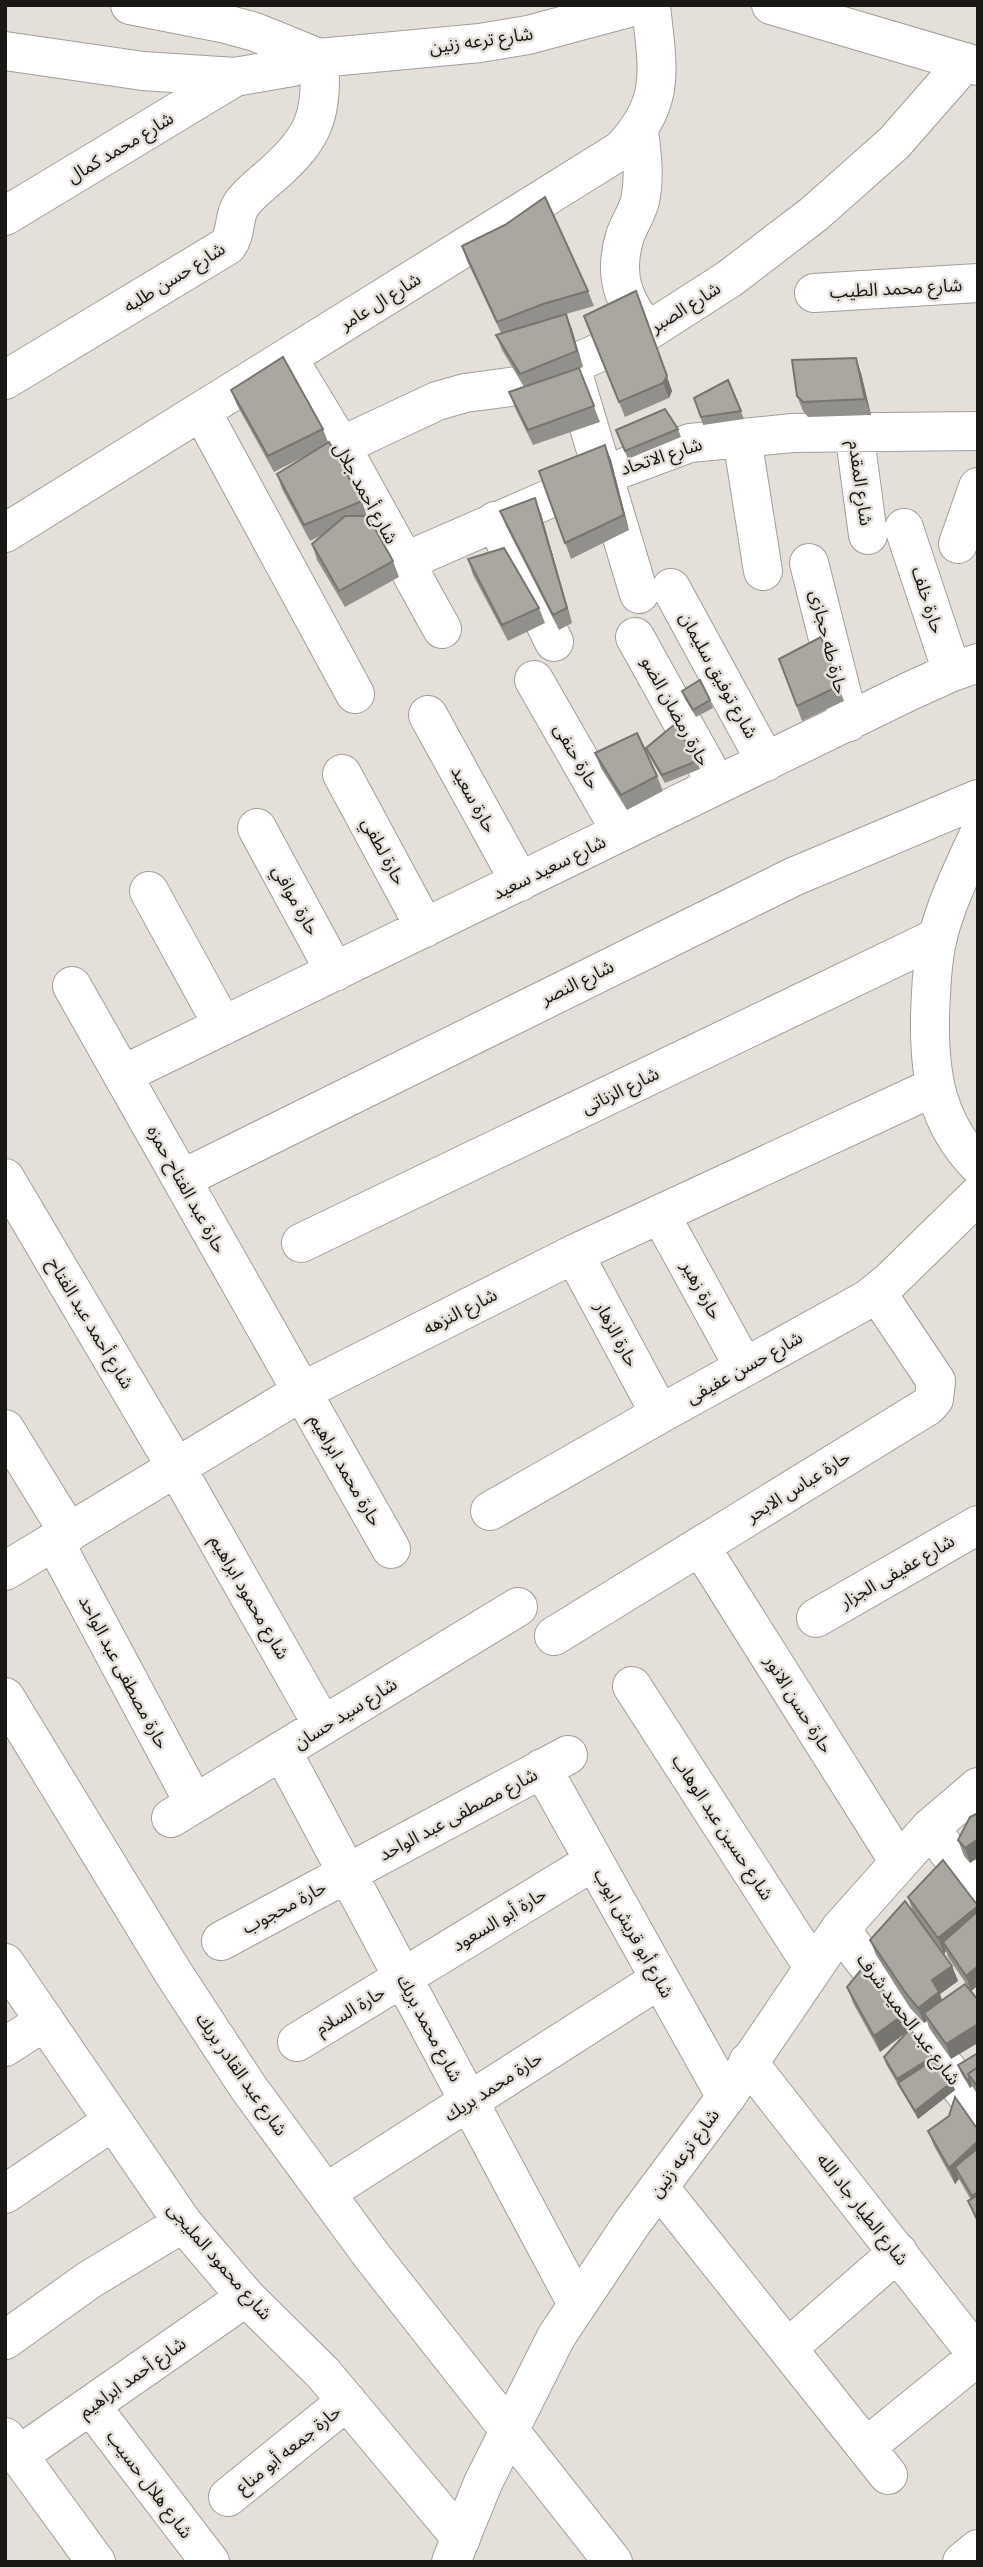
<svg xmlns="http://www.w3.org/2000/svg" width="983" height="2567" viewBox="0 0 983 2567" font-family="'Public Sans','Noto Sans Arabic',sans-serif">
<rect width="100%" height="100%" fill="#e4e0d9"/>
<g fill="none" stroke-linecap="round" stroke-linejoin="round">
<!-- street casing -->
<g stroke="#a29f98" stroke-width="40">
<path id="street" d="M639,131C642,155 645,177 640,201C637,213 629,224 625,236C613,275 623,302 648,331
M5,216L235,77
M814,293L978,283
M288,358L341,446L442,629
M574,377L639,594
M5,380L227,246C237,234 233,217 241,205C249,193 262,184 273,174C315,137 323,114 319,58
M202,412L355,694
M854,431L868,535
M742,438L763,571
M341,446L437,401L465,393L525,385L648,331L729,279L814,214L894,143L965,62
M495,521L554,642
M904,528L952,672
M5,533L621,150C668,101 657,68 651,5
M958,544L978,487
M404,562L604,475L690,443L793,433L978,431
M809,563L849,722
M671,588L766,762
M635,637L717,785
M534,680L621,832
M428,715L520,882
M342,774L425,928
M257,828L335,972
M149,891L223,1026
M72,986L391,1549
M122,1075L910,691L952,672L978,663
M5,1178L176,1467L323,1726
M182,1179L793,877L978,799
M660,1214L744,1367
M301,1243L938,937
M574,1254L660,1414
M5,1429L69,1533
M490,1511L660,1414L868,1299L889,1282L978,1195
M54,1541L194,1803
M700,1546L899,1862
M5,1571L301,1392L574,1254L934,1087
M816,1618L978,1525
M554,1636L928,1406L934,1399L936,1381L877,1293
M632,1686L813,1967
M5,1697L174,1974L248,2087L372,2256L613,2562
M282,1751L577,2304
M542,1768L726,2097
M171,1818L518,1607
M930,1828L978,1891
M840,1929L978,2110
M221,1941L568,1755
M5,1963L183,2223L246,2297L323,2373L461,2538
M297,2042L594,1861
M5,2047L45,2021
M748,2062L978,2356
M659,2187L888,2475
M327,2192L660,1979
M5,2194L113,2121
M5,2340L89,2280L183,2223
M788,2348L898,2252
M91,2406L210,2562
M5,2437L96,2562
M866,2447L978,2356
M19,2455L246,2297
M228,2497L347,2401
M962,2562L978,2549"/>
</g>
<!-- secondary casing -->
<g stroke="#a29f98" stroke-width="40">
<path id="secondary" d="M130,5L222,23L255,32L319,58
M771,5L978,66
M5,51L143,71L235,77L292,67L319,58L480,43L528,35L640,5
M978,836C963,869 947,901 938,936C932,962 931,990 930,1016C929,1074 936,1122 978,1165
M451,2562L483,2483L556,2337L632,2223L726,2097L840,1929L930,1828L978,1787"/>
</g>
<!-- street -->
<use href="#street" stroke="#fff" stroke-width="38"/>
<!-- secondary -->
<use href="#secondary" stroke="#fff" stroke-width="38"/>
</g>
<!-- wall -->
<path fill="#92908a" d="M462,246L588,291L594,306L566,314L583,367L574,370L579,368L600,422L533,445L515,408L509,392L524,387L502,350L496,335L501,333L467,261Z
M636,291L672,391L669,398L625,417L584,316Z
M861,373L871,415L808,417L803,411L797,396Z
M728,380L744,419L703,425L694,398Z
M231,390L323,429L328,442L362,501L367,516L393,561L399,577L345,607L317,560L312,544L322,535L310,541L282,489L277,474L307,455L274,472L237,405Z
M678,429L681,437L628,459L616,430Z
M605,445L611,460L629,530L571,559L539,471Z
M535,498L541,514L572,623L559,630L506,526L500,511Z
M468,559L539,608L545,623L508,641L473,575Z
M821,637L844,701L802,721L779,659Z
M682,691L710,700L713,708L696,717L685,699Z
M646,748L697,761L700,769L665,783L649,756Z
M595,753L657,776L663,791L627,810L601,768Z
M978,1813L970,1863L964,1856L958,1840Z
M908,1897L978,1906V1991L976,1987L971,1991L948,1957L946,1951L944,1954L913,1912Z
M870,1940L952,1966L958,1981L940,1994L942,2000L951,2059L929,2028L927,2021L924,2023L910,2008L876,1955Z
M847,1987L909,2030L932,2057L955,2090L918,2119L886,2064L884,2057L909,2031L880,2052L853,2003Z
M978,2053V2095L972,2086L970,2088L961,2073L958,2065Z
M978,2130V2225L968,2201L971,2200L959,2179L955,2184L934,2146L928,2131Z"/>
<!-- shaded-wall -->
<path fill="#777570" d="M566,314L572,329L583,367L577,351Z
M856,358L861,373L871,415L865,399Z
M665,371L672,391L669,398L663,383Z
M605,445L611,460L629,530L624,515Z
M535,498L541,514L572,623L567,608Z
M978,1839V1858L970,1863L965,1848Z
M978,1906V1926L943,1942L946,1951L944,1954L938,1938Z
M952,1966L958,1981L940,1994L944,2007L924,2013L927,2021L924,2023L918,2008L932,1980Z
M978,1966V1986L974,1979L976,1987L971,1991L966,1976Z
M903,2015L909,2030L880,2052L874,2036Z
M978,2024V2043L951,2059L946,2044Z
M932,2057L935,2065L900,2087L897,2079Z
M970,2078L972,2086L970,2088L967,2080Z
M952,2082L955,2090L918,2119L915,2111Z
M978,2141V2162L955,2167L959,2179L955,2184L949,2168Z"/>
<!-- building -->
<path fill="#aaa7a0" stroke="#777570" stroke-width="2" d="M545,197L588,291L543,304L497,322L462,246L505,225Z
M636,291L667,376L663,383L619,402L584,316Z
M566,314L577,351L520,374L496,335Z
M283,357L323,429L268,456L231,390Z
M856,358L865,399L803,402L797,396L792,360Z
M579,368L594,406L528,430L509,392Z
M728,380L741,411L701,417L694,398Z
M665,409L678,429L625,451L616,430Z
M329,442L362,501L304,525L277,474Z
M605,445L624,515L565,543L539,471Z
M535,498L567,608L553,615L500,511Z
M345,516H368L393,561L339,591L312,544Z
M504,548L539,608L502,625L468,559Z
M821,637L839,686L797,706L779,659Z
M700,680L710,700L693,710L682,691Z
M675,724L697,761L662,775L646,748Z
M637,733L657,776L621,795L595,753Z
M978,1813V1839L965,1848L958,1840L970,1817Z
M943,1860L978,1906L938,1938L908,1897Z
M905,1901L952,1966L932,1980L939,1992L918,2008L905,1992L870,1940Z
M978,1911V1966L966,1976L943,1942Z
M864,1966L903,2015L874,2036L847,1987Z
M978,1976V1986L974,1979Z
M965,1984L978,2000V2024L946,2044L924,2013Z
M910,2029L932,2057L897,2079L884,2057Z
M978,2053V2067L968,2074L970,2078L967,2080L958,2065Z
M933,2060L952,2082L915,2111L898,2083Z
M978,2067V2087L968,2074Z
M955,2097L978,2130V2141L949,2168L928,2131L949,2116Z
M978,2148V2192L972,2196L955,2167Z
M978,2195V2216L976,2217L968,2201Z"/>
<g text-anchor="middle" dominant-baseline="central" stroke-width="5" stroke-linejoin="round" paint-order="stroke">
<!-- street labels -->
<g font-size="18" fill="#191815" stroke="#e4e0d9">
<text transform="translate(481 40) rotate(-8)">شارع ترعه زنين</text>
<text transform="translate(120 147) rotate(-31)">شارع محمد كمال</text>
<text transform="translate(174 277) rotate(-32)">شارع حسن طلبه</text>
<text transform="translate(896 288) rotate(-3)">شارع محمد الطيب</text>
<text transform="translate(380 301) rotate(-32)">شارع ال عامر</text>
<text transform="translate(685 307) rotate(-32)">شارع الصبر</text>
<text transform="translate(661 456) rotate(-18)">شارع الاتحاد</text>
<text transform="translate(861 483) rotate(82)">شارع المقدم</text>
<text transform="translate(366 493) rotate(61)">شارع أحمد جلال</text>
<text transform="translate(928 600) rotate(72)">حارة خلف</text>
<text transform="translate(829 642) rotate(76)">حارة طه حجازى</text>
<text transform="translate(719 675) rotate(61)">شارع توفيق سليمان</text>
<text transform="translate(676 711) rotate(61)">حارة رمضان الضو</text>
<text transform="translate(577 756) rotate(60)">حارة حنفى</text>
<text transform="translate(474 799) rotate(61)">حارة سعيد</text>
<text transform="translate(384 851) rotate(62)">حارة لطفي</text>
<text transform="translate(549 867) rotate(-26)">شارع سعيد سعيد</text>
<text transform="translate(296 900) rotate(61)">حارة موافي</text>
<text transform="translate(577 982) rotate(-26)">شارع النصر</text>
<text transform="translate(620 1090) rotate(-26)">شارع الزناتى</text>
<text transform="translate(187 1189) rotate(61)">حارة عبد الفتاح حمزه</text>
<text transform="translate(702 1290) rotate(61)">حارة زهير</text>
<text transform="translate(460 1311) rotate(-27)">شارع النزهه</text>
<text transform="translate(91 1323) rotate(59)">شارع أحمد عبد الفتاح</text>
<text transform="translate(617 1334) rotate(62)">حارة الزهار</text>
<text transform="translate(744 1367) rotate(-29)">شارع حسن عفيفى</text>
<text transform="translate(346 1470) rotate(60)">حارة محمد ابراهيم</text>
<text transform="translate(798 1486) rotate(-32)">حارة عباس الابحر</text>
<text transform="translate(897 1571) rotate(-30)">شارع عفيفى الجزار</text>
<text transform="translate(250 1597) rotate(60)">شارع محمود ابراهيم</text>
<text transform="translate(124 1672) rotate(62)">حارة مصطفى عبد الواحد</text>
<text transform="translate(799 1704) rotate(58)">حارة حسن الانور</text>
<text transform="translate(345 1713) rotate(-32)">شارع سيد حسان</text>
<text transform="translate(458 1814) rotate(-28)">شارع مصطفى عبد الواحد</text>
<text transform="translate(723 1827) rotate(57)">شارع حسين عبد الوهاب</text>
<text transform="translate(284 1907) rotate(-28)">حارة محجوب</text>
<text transform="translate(499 1919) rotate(-31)">حارة أبو السعود</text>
<text transform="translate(634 1933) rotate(61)">شارع أبو قريش ايوب</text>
<text transform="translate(350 2010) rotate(-31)">حارة السلام</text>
<text transform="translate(909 2019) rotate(53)">شارع عبد الحميد شرف</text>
<text transform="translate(430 2028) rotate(62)">شارع محمد بريك</text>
<text transform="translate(242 2074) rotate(55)">شارع عبد القادر بريك</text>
<text transform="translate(493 2086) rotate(-33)">حارة محمد بريك</text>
<text transform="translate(684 2153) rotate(-54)">شارع ترعه زنين</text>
<text transform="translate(863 2209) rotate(52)">شارع الطيار جاد الله</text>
<text transform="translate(220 2261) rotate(49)">شارع محمود المليجى</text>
<text transform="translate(132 2377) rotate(-35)">شارع أحمد ابراهيم</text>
<text transform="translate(288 2449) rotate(-39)">حارة جمعه أبو مناع</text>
<text transform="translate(150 2484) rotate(53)">شارع هلال حسيب</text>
</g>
</g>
<!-- border -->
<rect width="983" height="2567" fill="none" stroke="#191815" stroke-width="14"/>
</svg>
